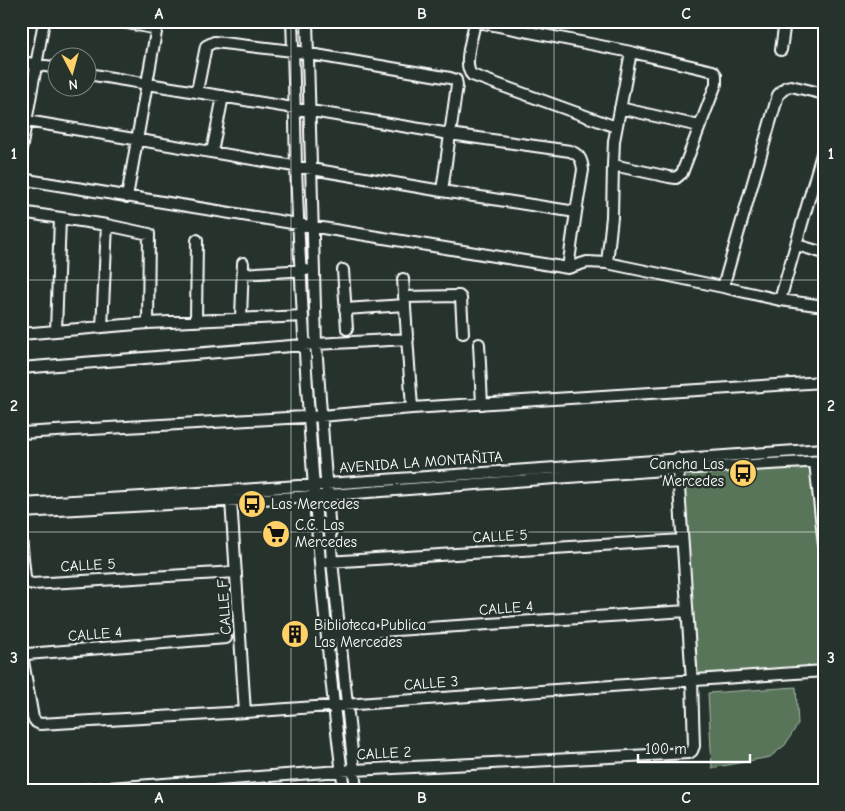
<svg xmlns="http://www.w3.org/2000/svg" width="845" height="811" viewBox="0 0 845 811" font-family="'Comic Neue',sans-serif">
<rect width="100%" height="100%" fill="#26332d"/>
<filter id="ink" filterUnits="userSpaceOnUse"><feTurbulence type="fractalNoise" baseFrequency=".02" numOctaves="2"/><feDisplacementMap in="SourceGraphic" scale="10" xChannelSelector="R" yChannelSelector="G"/><feConvolveMatrix kernelMatrix="1 2 1 2 8 2 1 2 1" color-interpolation-filters="sRGB"/></filter>
<g filter="url(#ink)">
<!-- green -->
<path fill="#58745a" stroke="#acbaac" d="M813,465L824,595V669L695,678L680,472Z
M796,687L798,724L785,745L770,757L712,768L708,693Z"/>
<g fill="none" stroke-linecap="round" stroke-linejoin="round">
<!-- minor casing -->
<g stroke="#fff" stroke-width="14">
<path id="minor" d="M118,21L152,28L156,32L127,197
M292,21C294,70 295,119 296,168C304,376 318,584 344,790
M307,21L316,344L332,561L356,790
M473,21L631,52L713,71L716,75V84L682,173L676,178L669,177L613,165L614,141L631,52
M475,22C473,35 462,65 472,75L616,127
M781,50L785,21
M21,62L58,68
M88,74L450,134L570,151C580,155 582,160 583,170L576,212
M620,108L699,126
M21,120L442,191L457,85L456,80L450,78L293,51L214,42L206,46L197,91
M21,150L44,21
M212,152L223,96
M21,179L568,268L587,262L607,263L723,287L780,300L824,306
M442,191L576,212L568,268
M21,212L107,225L149,234L148,323
M797,245L824,253
M607,263L612,217L613,165
M343,270L347,329
M242,274L306,270
M403,279L412,408
M723,287L778,95L786,87L791,86L824,94
M404,297L459,296L461,298L463,333
M780,300L824,147
M345,309L405,305
M241,318L243,263
M196,321L197,240
M102,327L107,225
M56,331L60,218
M21,334L148,323L303,316
M479,344L482,404
M21,368L316,344L408,339
M21,433L321,416L412,408L824,382
M815,462L824,545
M231,500L245,712
M21,504L142,497L824,449
M21,512L315,496L677,469L824,461
M21,538L25,578L27,582L32,584L236,572
M327,562L682,540
M334,634L687,611
M226,638L27,654L24,656L23,661L33,718L36,722L40,724L245,712L824,671
M82,790L354,770L689,753L692,751L694,746L692,681L677,458"/>
</g>
<!-- minor -->
<use href="#minor" stroke="#26332d" stroke-width="10"/>
</g>
</g>
<!-- grid -->
<path fill="none" stroke="#fff" stroke-width="1" stroke-opacity="0.55" d="M291,21V790M554,21V790M21,280H824M21,532H824"/>
<!-- icons -->
<defs>
<g id="bus-disc" transform="scale(1.4375)"><circle r="9.5" fill="#ffd166" stroke="#26332d"/><path d="M-5-6H5V4H4V6H2V4H-2V6H-4V4H-5ZM-3.5-4V0h7V-4ZM-3.5 1.2v1.5H-2V1.2ZM2 1.2v1.5H3.5V1.2Z" fill="#111"/></g>
<g id="supermarket-disc" transform="scale(1.4375)"><circle r="9.5" fill="#ffd166" stroke="#26332d"/><path d="M-6-5.5h2.5l.6 2H6L4.5 2H-2.5L-4.4-4H-6ZM-1.5 3.2a1.3 1.3 0 1 0 .1 0ZM3 3.2a1.3 1.3 0 1 0 .1 0Z" fill="#111"/></g>
<g id="building-disc" transform="scale(1.4375)"><circle r="9.5" fill="#ffd166" stroke="#26332d"/><path d="M-4-6H4V6H1V3H-1V6H-4ZM-2.5-4.3h1.7v1.8h-1.7ZM.8-4.3h1.7v1.8H.8ZM-2.5-1h1.7V.8h-1.7ZM.8-1h1.7V.8H.8Z" fill="#111"/></g>
</defs>
<g fill-rule="evenodd">
<use href="#bus-disc" x="743" y="473"/>
<use href="#bus-disc" x="252" y="504"/>
<use href="#supermarket-disc" x="276" y="534"/>
<use href="#building-disc" x="295" y="634"/>
</g>
<g text-anchor="middle" dominant-baseline="central" stroke-width="5" stroke-linejoin="round" paint-order="stroke">
<!-- street labels -->
<g font-size="15" fill="#fff" stroke="#26332d">
<text transform="translate(421 462) rotate(-4)">AVENIDA LA MONTAÑITA</text>
<text transform="translate(500 536) rotate(-3)">CALLE 5</text>
<text transform="translate(88 565) rotate(-3)">CALLE 5</text>
<text transform="translate(224 607) rotate(-94)">CALLE F</text>
<text transform="translate(506 608) rotate(-4)">CALLE 4</text>
<text transform="translate(95 634) rotate(-4)">CALLE 4</text>
<text transform="translate(431 683) rotate(-4)">CALLE 3</text>
<text transform="translate(384 753) rotate(-3)">CALLE 2</text>
</g>
<!-- poi labels -->
<g font-size="15" fill="#fff" stroke="#26332d" text-anchor="start">
<text x="724" y="464" text-anchor="end">Cancha Las<tspan x="724" dy="17">Mercedes</tspan></text>
<text x="271" y="504">Las Mercedes</text>
<text x="295" y="525">C.C. Las<tspan x="295" dy="17">Mercedes</tspan></text>
<text x="314" y="625">Biblioteca Publica<tspan x="314" dy="17">Las Mercedes</tspan></text>
</g>
</g>
<!-- margin -->
<rect width="845" height="811" fill="none" stroke="#26332d" stroke-width="55"/>
<!-- north arrow -->
<g transform="translate(72 72) rotate(174)"><circle r="24" fill="#26332d" stroke="#7d8581"/>
<path d="M0-4L9 19L0 12L-9 19Z" fill="#ffd166"/>
<text y="-8" font-size="14" font-weight="bold" text-anchor="middle" fill="#ffffff">N</text>
</g>
<!-- scale -->
<path d="M638 754v8h112v-8" fill="none" stroke="#ffffff" stroke-width="2.5"/>
<text x="645" y="754" font-size="15" fill="#ffffff" stroke="#26332d" stroke-width="4" paint-order="stroke">100 m</text>
<rect x="28" y="28" width="790" height="756" fill="none" stroke="#fff" stroke-width="2"/>
<g font-size="16" text-anchor="middle" font-weight="bold" fill="#fff">
<text x="159" y="19">A</text>
<text x="422" y="19">B</text>
<text x="686" y="19">C</text>
<text x="14" y="159">1</text>
<text x="831" y="159">1</text>
<text x="14" y="411">2</text>
<text x="831" y="411">2</text>
<text x="14" y="663">3</text>
<text x="831" y="663">3</text>
<text x="159" y="803">A</text>
<text x="422" y="803">B</text>
<text x="686" y="803">C</text>
</g>
</svg>
